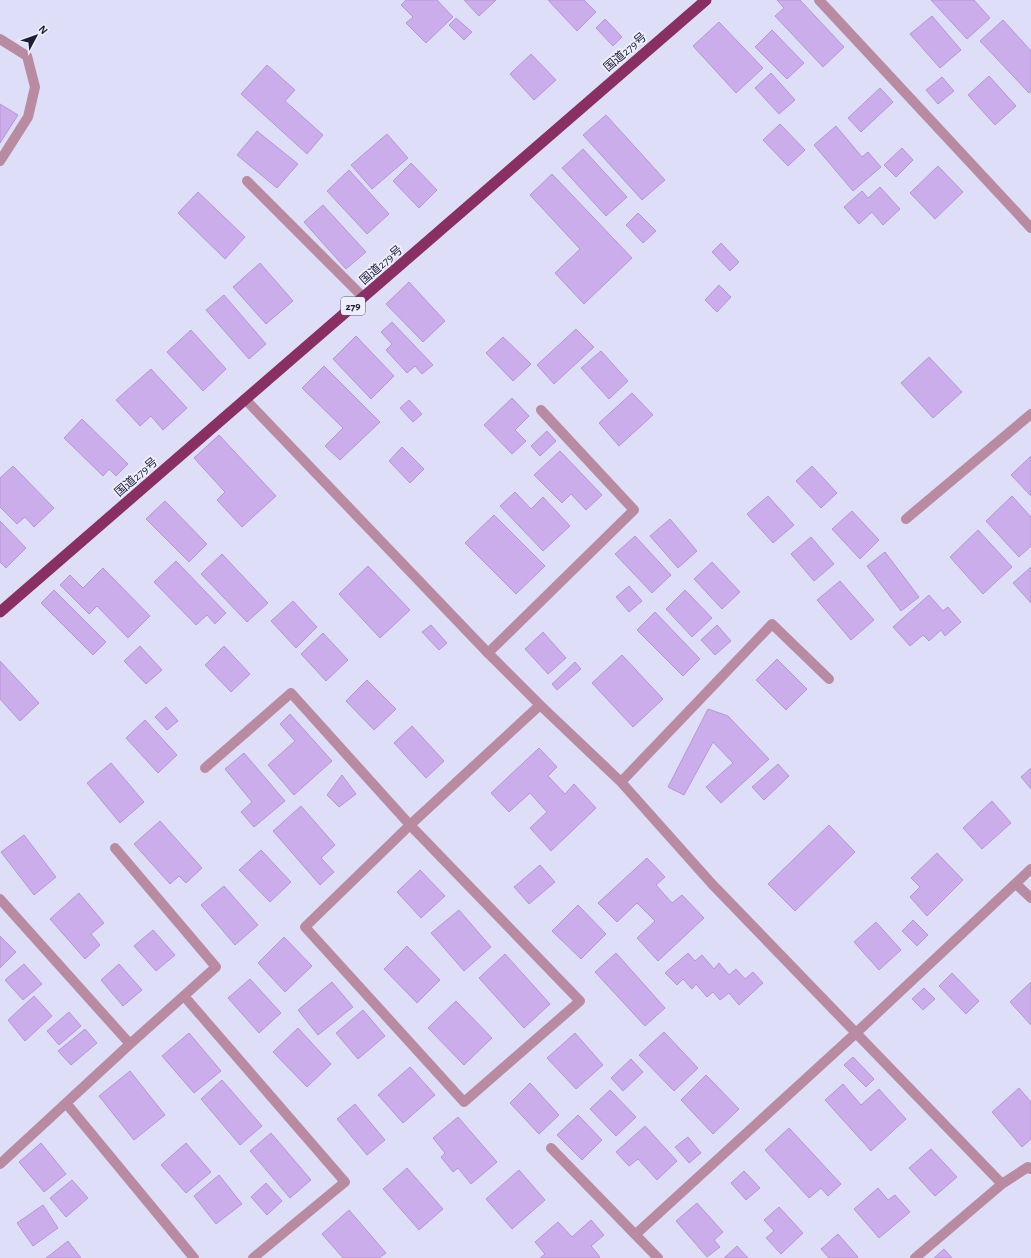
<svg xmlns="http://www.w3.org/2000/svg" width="1031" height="1258" viewBox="0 0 1031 1258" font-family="'Alegreya Sans','Noto Sans JP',sans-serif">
<rect width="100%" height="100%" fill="#dfdef9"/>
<!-- building -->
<path fill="#ccadeb" stroke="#b697d4" d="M406,0H437L453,17L426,43L406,23L413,17L401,5Z
M464,0H496L479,16Z
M548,0H584L596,12L577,31Z
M777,0H800L844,47L823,67L775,16L784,8Z
M931,0H974L990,18L967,39Z
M932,16L961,50L940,68L910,34Z
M456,18L472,32L464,40L449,25Z
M605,19L622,37L613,46L596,28Z
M1003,20L1031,51V92L1029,93L980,41Z
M719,22L763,68L736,93L693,46Z
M772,30L804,63L787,79L755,47Z
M531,54L556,80L534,100L510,74Z
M267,65L295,90L285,101L323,135L307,154L241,94Z
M771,73L795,100L779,114L755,88Z
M989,76L1016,106L995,125L968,95Z
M942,77L954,91L938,104L926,90Z
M880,88L893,102L861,132L848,118Z
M0,104L18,115L0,143Z
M606,115L665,180L642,200L583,135Z
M780,124L805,150L788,166L763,140Z
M836,126L862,157L868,152L881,167L853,191L814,145Z
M257,131L298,164L277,188L237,155Z
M387,134L408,158L372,189L351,165Z
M902,148L913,160L896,177L884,165Z
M583,149L627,197L606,216L562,168Z
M411,163L437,190L419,208L393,181Z
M938,166L963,192L935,219L910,193Z
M349,170L389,214L367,234L327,191Z
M552,174L632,258L584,304L555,273L580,249L530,195Z
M880,187L900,209L883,225L872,212L859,224L844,207L862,191L868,198Z
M198,192L245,237L225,259L178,213Z
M323,205L366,252L346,269L304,222Z
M638,213L656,231L643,243L626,225Z
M721,243L739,262L730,271L712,252Z
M260,263L293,301L266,324L233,287Z
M409,282L445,321L423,342L386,304Z
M719,285L731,297L717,312L705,300Z
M224,295L266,344L249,359L206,310Z
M392,322L433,365L422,374L415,366L407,373L386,350L392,344L381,332Z
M576,329L594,347L554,384L537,365Z
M191,330L226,369L203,391L167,352Z
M356,336L394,376L371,399L333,359Z
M503,337L531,364L513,381L486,353Z
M601,351L628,381L609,399L581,368Z
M929,357L962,392L933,418L901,383Z
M324,366L380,422L340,460L325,446L343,428L302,388Z
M151,369L187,408L163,430L151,416L140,426L116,400Z
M632,393L653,415L619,446L599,423Z
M512,398L529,416L515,430L526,441L512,454L484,425Z
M409,400L422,414L413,422L400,408Z
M82,419L128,464L116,476L109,469L103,476L64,438Z
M547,431L556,441L540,456L531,446Z
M219,435L276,496L242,527L217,500L225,492L194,458Z
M402,447L424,469L410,483L389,461Z
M560,451L602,495L586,510L571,494L562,503L534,475Z
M1031,456V496L1011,475Z
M13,466L54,508L34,527L25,517L17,524L0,507V478Z
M812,466L837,493L821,508L796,481Z
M515,492L531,509L543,497L570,526L543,551L500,506Z
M768,496L794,525L773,543L747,514Z
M1012,496L1031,517V546L1019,557L986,521Z
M165,501L207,544L189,562L146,519Z
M852,511L879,540L860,559L832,529Z
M494,515L545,566L516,594L465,543Z
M670,519L697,551L678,568L650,536Z
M0,521L26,548L6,568L0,562Z
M978,530L1012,567L983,594L950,557Z
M635,536L671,575L652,593L615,554Z
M811,537L834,564L814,581L791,554Z
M885,552L919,597L901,611L867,566Z
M222,554L268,603L247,622L201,574Z
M176,561L226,613L215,624L207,615L196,625L154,582Z
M712,562L740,592L722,609L694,579Z
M368,566L410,610L380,638L339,594Z
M1031,567V603L1013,583Z
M103,568L150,616L128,638L97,606L89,614L60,585L70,575L83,588Z
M840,581L874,620L851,640L817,600Z
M629,586L642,601L629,612L616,597Z
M54,590L106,642L93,655L41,603Z
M685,590L712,618L692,637L666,609Z
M929,595L943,611L948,607L961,622L945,636L941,630L929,641L923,635L910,646L893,627Z
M293,601L317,627L296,648L271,621Z
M655,612L700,659L683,676L637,630Z
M431,625L447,643L439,650L422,632Z
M717,625L731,641L715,655L701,640Z
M543,632L566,658L548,674L525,649Z
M323,633L348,660L326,681L301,654Z
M140,646L162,670L146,684L124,661Z
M224,646L250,674L231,692L205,665Z
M622,655L663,699L633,727L592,683Z
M777,659L807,689L786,710L756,680Z
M0,661L39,703L20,721L0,699Z
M575,662L581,669L557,690L552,684Z
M367,680L396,709L374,730L346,701Z
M166,707L178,721L167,730L155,717Z
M708,709L728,716L769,759L721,803L706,787L733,763L713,742L684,795L668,787Z
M290,714L332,761L294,795L268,765L295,741L280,724Z
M145,720L177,755L158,773L126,738Z
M412,726L444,761L426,778L394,743Z
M539,748L557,767L548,776L565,794L574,784L596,808L551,851L530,828L547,812L530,793L509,812L491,793Z
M244,753L285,801L254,827L241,812L252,802L225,769Z
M111,763L144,802L120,823L87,783Z
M778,764L789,776L764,800L752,787Z
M1031,768V789L1021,777Z
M342,775L356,794L339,807L327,795Z
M992,801L1011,823L982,849L963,828Z
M301,806L335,845L321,858L334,872L320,885L273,831Z
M160,821L202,868L186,883L179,876L170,884L134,844Z
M829,825L855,852L795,911L768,884Z
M24,835L56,877L34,895L1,852Z
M261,850L291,882L270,902L239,870Z
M937,853L963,880L927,916L910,897L920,887L911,878Z
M647,858L665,877L656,885L672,903L682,895L704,918L658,961L637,938L655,921L637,903L617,922L598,903Z
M540,865L555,882L529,904L514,887Z
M420,870L445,896L421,918L397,892Z
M224,886L258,925L235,945L201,905Z
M79,893L104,923L91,934L100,945L85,959L50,919Z
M578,905L606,934L581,959L552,931Z
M459,910L491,947L464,971L431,933Z
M913,920L928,935L917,946L902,931Z
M876,922L901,950L879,970L854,942Z
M153,930L175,955L156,971L134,946Z
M0,936L16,952L0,968Z
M284,937L312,966L285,992L258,963Z
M407,946L440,980L417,1003L384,969Z
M616,953L665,1008L645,1026L595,972Z
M688,953L695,961L702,955L714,969L719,963L729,975L736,969L745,979L753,972L763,983L739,1005L729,993L720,1000L713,992L707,997L696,984L692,989L683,979L677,985L665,973Z
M505,954L550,1004L524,1028L479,978Z
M24,964L42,984L23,1000L5,980Z
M119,964L142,990L123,1006L101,980Z
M952,973L979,1001L966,1014L939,986Z
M250,979L281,1013L259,1033L228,998Z
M332,982L353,1007L318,1035L298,1010Z
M1031,982V1025L1010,1002Z
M924,988L935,999L923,1010L912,999Z
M34,996L52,1016L25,1041L8,1020Z
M456,1001L492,1038L464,1065L428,1028Z
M363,1010L385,1036L358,1059L336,1033Z
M69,1012L81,1026L59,1045L47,1031Z
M298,1028L331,1064L307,1087L273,1052Z
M85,1029L97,1043L71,1065L58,1051Z
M664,1032L698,1068L674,1091L639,1055Z
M189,1033L221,1071L194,1093L162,1056Z
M575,1033L603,1065L576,1089L547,1058Z
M853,1057L874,1079L866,1087L844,1065Z
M631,1059L643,1072L623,1091L611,1078Z
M410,1067L435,1095L403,1123L378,1095Z
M130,1071L165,1115L134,1140L99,1096Z
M706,1075L739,1109L713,1134L681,1100Z
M222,1080L262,1126L240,1145L201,1099Z
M530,1083L559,1115L539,1134L510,1103Z
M843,1084L861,1105L879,1089L906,1119L871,1151L825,1100Z
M1019,1088L1031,1102V1139L1022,1147L992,1112Z
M610,1090L636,1117L616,1136L590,1109Z
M355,1104L385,1140L367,1155L337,1119Z
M578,1115L602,1140L582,1160L557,1135Z
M458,1117L497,1162L471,1184L458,1168L453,1172L441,1157L445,1153L433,1138Z
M645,1126L677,1161L657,1180L638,1159L629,1166L616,1152Z
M789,1128L841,1184L828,1196L821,1188L809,1198L765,1150Z
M271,1133L311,1180L290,1198L250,1151Z
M688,1137L701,1153L689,1163L675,1147Z
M41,1143L66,1174L44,1192L19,1162Z
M186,1143L211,1172L186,1193L161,1165Z
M931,1149L957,1177L935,1196L909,1168Z
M407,1168L443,1209L419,1230L383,1189Z
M519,1170L545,1200L512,1229L486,1199Z
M744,1171L760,1188L746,1200L731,1183Z
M219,1175L242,1204L216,1224L194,1196Z
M72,1180L88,1198L66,1217L50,1198Z
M266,1183L282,1201L267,1215L251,1197Z
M878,1188L888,1200L895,1195L910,1212L879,1238L854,1209Z
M697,1203L723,1232L714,1240L720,1247L707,1257L676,1221Z
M43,1205L58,1228L33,1246L17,1223Z
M779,1207L803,1233L781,1254L766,1238L774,1231L764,1220Z
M349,1210L386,1253L379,1258H343L322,1234Z
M591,1220L604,1235L591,1246L600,1257L598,1258H540L545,1254L535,1242L558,1222L572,1237Z
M838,1234L858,1257L857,1258H829L821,1249Z
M68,1241L81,1258H46Z
M737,1246L748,1258H724Z
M944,1249L952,1258H934Z"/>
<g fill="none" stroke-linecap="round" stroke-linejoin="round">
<!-- service -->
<path stroke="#b98ba2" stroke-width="10" d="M247,181L363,297
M488,653L634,510L541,410"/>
<!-- minor -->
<path stroke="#b98ba2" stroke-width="10" d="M819,0L1031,228
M0,39L27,56L35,87L28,117L0,161
M245,399L488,653L540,705L621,782L712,884L856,1033L1031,869
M906,519L1031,414
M205,768L291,693L410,825L580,1001L464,1102L305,927L410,825L540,705
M621,782L772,624L829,679
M1016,884L1031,898
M0,899L130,1044L216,967L115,848
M184,996L345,1182L253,1258
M66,1103L194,1258
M551,1148L658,1258
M0,1164L130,1044
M636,1234L856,1033L1002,1184
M915,1258L1002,1184L1028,1167L1031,1169"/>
<!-- trunk -->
<path stroke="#882f64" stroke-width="11" d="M0,612L706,0"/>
</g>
<g text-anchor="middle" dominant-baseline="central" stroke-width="4" stroke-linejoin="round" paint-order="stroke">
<!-- shield labels -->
<rect fill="#ededfb" stroke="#5d5b70" stroke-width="1" x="341" y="297" width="24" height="18" rx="3"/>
<g font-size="11" font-weight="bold" fill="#1f1d35">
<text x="353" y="306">279</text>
</g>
<!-- street labels -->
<g font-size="12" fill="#1f1d35" stroke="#ededfb">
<text transform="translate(625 52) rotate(-41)">国道279号</text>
<text transform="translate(381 265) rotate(-41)">国道279号</text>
<text transform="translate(136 477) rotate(-41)">国道279号</text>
</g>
</g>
<!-- north arrow -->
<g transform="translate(36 36) rotate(49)" stroke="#ededfb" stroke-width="3" paint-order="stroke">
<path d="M0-3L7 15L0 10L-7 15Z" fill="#1f1d35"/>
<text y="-6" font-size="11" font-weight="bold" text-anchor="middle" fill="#1f1d35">N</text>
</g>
</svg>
